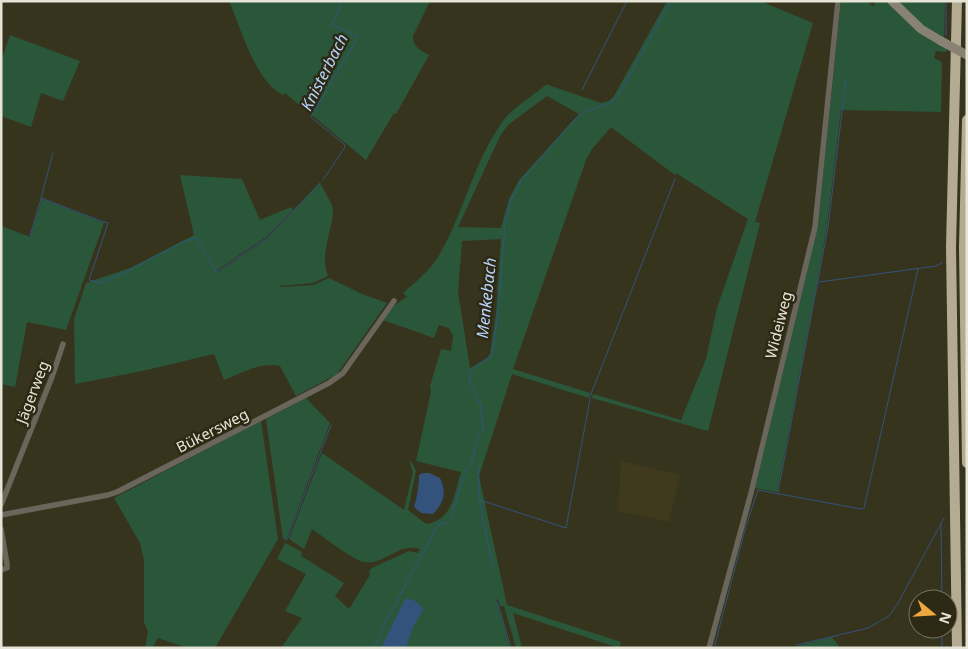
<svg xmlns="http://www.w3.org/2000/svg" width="968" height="649" viewBox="0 0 968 649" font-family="'Noto Sans',sans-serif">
<rect width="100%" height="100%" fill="#37341e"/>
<!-- built -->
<path fill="#3f3a1d" d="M621,461L680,475L669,522L618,511Z"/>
<!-- green -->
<path fill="#2a573a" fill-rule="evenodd" d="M229,1H430L413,36C413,47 420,50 429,55L396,114L394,113L366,160L285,93L283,95C256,83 241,28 229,1Z
M667,1H760L813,23L755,222L760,223L708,431L592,398L593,394L681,420L706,359L717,308L748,219L676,173L675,175L611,127L592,149L586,160L513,369L590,393L589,398L512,374L479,476L507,605L621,642L619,648L513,613L522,648H516L504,606H500L498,599L496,600L510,648H281L302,618L285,611L306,574L277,559L285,543L302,552L301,556L344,583L335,596L349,609L370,575L369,571L372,568L409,551L418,553L420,549C398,542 385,565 365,562C352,560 324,537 312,529L304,549L289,539L322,453L404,510L413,472L410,464L411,461L416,471L408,510L426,524C453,520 454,494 461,472L416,461L431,392L430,386L441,349L451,351L453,336L449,328L439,325L434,338L383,320L395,305L407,297L403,293C416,282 429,271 438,257C464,214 473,162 503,121C511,109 535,94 547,84L548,85L601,103L609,101L614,96ZM547,96L579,114L519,180L509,199L501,228L458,227L500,136L508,125ZM501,239L496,313L490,354L487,358L470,368L458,292L462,241Z
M841,1H868L873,7L875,3L873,1H886L918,32L948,48L946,52L936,51L934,58L942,62L941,112L841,110L827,226L817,282L777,492L755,488L818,224Z
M896,1H945L944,38L923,26Z
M10,35L80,61L63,101L41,93L31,127L1,116V56H3Z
M180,175L242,179L260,220L291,207L293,210L265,238L217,270L218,272L267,239L320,183L332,205L333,209C333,230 319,255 328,276L313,283L279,286L280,287L314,285L329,278L362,294L387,303L337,374L296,396L280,366C262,361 240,374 224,380L214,354L142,371L75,384L74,319L86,283L130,268L194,235Z
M42,199L104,223L66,330L27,322L15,387L1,384V226L30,237Z
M306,398L330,423L286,540L283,539L266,419Z
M261,421L278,539L215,648H188L158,638L152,648H145L148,632L144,622V560L140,543L114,498Z
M832,637L840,648H796L798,646Z"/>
<!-- water -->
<path fill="#33537d" d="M423,473H429L440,478C447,493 444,502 433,514L421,513L414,507C417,497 419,487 419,475Z
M405,599C412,598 420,603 423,610L412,629L406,648H381Z"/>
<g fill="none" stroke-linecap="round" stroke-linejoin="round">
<!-- stream -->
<path stroke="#33537d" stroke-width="1" d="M946,35V1
M582,90L627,1
M53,153L41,198L101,221
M323,180L345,147L344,144L311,117L358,37L331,24L336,17L342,1
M101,221L108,223L89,280L101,283L132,269L185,241L197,238L216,272L266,239L320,183
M30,236L41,199
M819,282L936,266L942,263
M479,468C476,501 487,535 493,567
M778,492L828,227L846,79
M480,500L566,528L591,394L675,179
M941,525L942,599
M287,540L331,425
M497,601L511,648
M942,629V648
M374,648L384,625L438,525L447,522L451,518L465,471L471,464L479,435L483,430L481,406L470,382L469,372L492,355L498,314L505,223L511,200L521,181L574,120L585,112L612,102L618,96L671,1
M714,648L746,526L758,490L861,509L864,508L918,269
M795,648L797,645L868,628L889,616L898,603L944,518"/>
<!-- street -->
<path stroke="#6a665c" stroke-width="5.5" d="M1,505L52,377L63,344
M1,515L108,495L117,492L329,383L343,373L394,301
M1,529L7,564V568L1,570
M709,648L751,493L815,227L838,1"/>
<!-- secondary -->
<path stroke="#888272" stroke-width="9" d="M892,1L921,29L941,41"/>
<!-- highway -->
<path stroke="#b4ab92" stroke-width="10" d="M967,120L964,247L967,463
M957,648L951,247L957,1"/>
<!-- secondary-bridge -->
<path stroke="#888272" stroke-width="9" d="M941,41L967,55"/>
</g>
<g text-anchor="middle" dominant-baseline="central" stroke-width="5" stroke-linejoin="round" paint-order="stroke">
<!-- street labels -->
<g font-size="15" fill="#e6e4d7" stroke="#2d2914">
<text transform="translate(778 325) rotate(-76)">Wideiweg</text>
<text transform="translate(32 392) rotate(-69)">Jägerweg</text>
<text transform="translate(212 430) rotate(-27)">Bükersweg</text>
</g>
<!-- water labels -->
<g font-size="16" font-style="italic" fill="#b7d5fe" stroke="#2d2914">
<text transform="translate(324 72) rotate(-63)">Knisterbach</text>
<text transform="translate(486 298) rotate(-84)">Menkebach</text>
</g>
</g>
<!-- border -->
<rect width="968" height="649" fill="none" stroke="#e6e4d7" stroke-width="5"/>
<!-- north arrow -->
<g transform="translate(933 614) rotate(108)"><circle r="24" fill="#2d2914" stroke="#777462"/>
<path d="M0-4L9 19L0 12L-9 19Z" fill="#f0a73e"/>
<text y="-8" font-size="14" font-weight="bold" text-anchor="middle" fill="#e6e4d7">N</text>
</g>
</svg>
